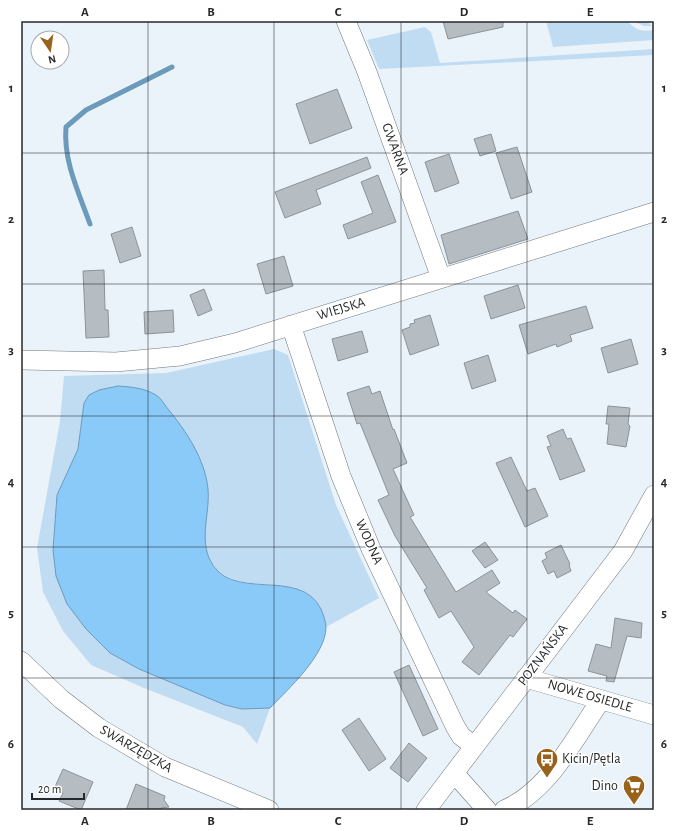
<svg xmlns="http://www.w3.org/2000/svg" width="675" height="831" viewBox="0 0 675 831" font-family="'Alegreya Sans',sans-serif">
<rect width="100%" height="100%" fill="#ebf3fa"/>
<!-- green -->
<path fill="#c0dcf3" d="M546,21H628C634,30 643,32 654,30V40L553,47Z
M633,21H647L652,26H644Z
M425,27L431,32L440,63L654,49V55L379,69L367,40Z
M274,349L288,355L336,505L379,598L326,627L322,614C307,604 292,593 275,586C271,584 265,584 260,584C246,583 232,581 220,572C192,550 213,505 205,476C196,445 177,421 157,396L84,403L78,449L57,495L53,550L110,653L139,669L225,705L243,709L270,708L257,744L243,727L144,688L91,665L63,631L43,592L37,548L60,421L64,376L166,373Z"/>
<!-- water -->
<path fill="#8acaf9" stroke="#6c9abb" d="M118,386C132,387 144,388 156,395C161,398 164,404 168,409C186,431 205,459 208,489C210,512 200,536 209,558C229,605 299,565 321,609C323,614 326,622 326,627C326,655 288,689 270,708L242,709L225,705L139,669L110,653L86,629L67,604L56,576L53,550L57,495L78,449L84,403L89,395L99,390Z"/>
<g fill="none" stroke-linecap="round" stroke-linejoin="round">
<!-- stream -->
<path stroke="#6c9abb" stroke-width="5" d="M90,224C79,193 63,161 66,127L86,110L172,67"/>
</g>
<!-- building -->
<path fill="#b5bdc3" stroke="#8b9399" d="M443,21H503V27L448,39Z
M337,89L352,128L310,144L296,104Z
M491,134L496,151L480,156L474,139Z
M517,147L532,192L511,199L496,153Z
M449,154L459,183L435,192L425,162Z
M367,157L371,168L316,190L321,204L285,218L275,192Z
M378,175L396,222L348,239L343,225L373,213L361,182Z
M518,211L528,239L449,264L441,235Z
M132,227L141,256L120,263L111,234Z
M284,256L293,286L266,294L257,264Z
M104,270L105,310H108L109,337L86,338L83,271Z
M518,285L525,308L491,319L484,296Z
M204,289L212,310L198,316L190,295Z
M586,306L593,328L570,335L572,341L557,347L556,344L528,354L519,325Z
M173,310L174,332L145,334L144,312Z
M430,315L439,345L410,355L402,330L410,327V324L415,323L414,320Z
M362,331L368,352L338,361L332,339Z
M631,339L638,364L608,373L601,348Z
M488,355L496,381L472,389L464,363Z
M369,386L372,394L380,391L393,430L394,429L407,463L393,469L414,515L410,517L456,592L492,570L500,583L486,592L513,613L515,610L527,619L513,637L510,635L479,675L462,662L474,647L451,611L439,618L424,590L427,588L395,536L378,500L389,495L360,423L357,424L347,393Z
M608,406L630,408L628,424L630,426L626,447L607,444L609,424H606Z
M563,429L567,439L571,438L585,471L560,480L547,447L551,446L547,436Z
M511,457L527,491L535,488L548,516L525,527L496,463Z
M485,542L498,560L485,568L472,551Z
M561,545L570,564L569,565L571,571L557,578L554,571L548,574L542,561L547,558L545,553Z
M615,618L642,623L641,638L627,636L614,682L606,681L607,676L588,671L596,644L611,648Z
M409,665L438,729L423,736L394,672Z
M359,718L386,759L369,771L342,730Z
M409,743L427,758L408,782L390,768Z
M63,769L93,782L81,810L59,801L63,793L54,789Z
M136,784L165,796L164,800L169,807L161,808L160,810H126Z"/>
<g fill="none" stroke-linecap="round" stroke-linejoin="round">
<!-- minor casing -->
<g stroke="#70787d" stroke-width="20">
<path id="minor" d="M346,21L367,72L441,278
M291,325L341,476L371,549L455,726L461,736L474,746
M21,360L116,362L180,356L235,343L654,212
M21,661L61,699L99,728L165,767L269,810
M526,678L654,715
M454,773L487,810
M426,810L623,551L654,495
M504,810C549,791 574,739 601,700"/>
</g>
<!-- minor -->
<use href="#minor" stroke="#fff" stroke-width="19"/>
</g>
<!-- grid -->
<path fill="none" stroke="#26292b" stroke-width="1" stroke-opacity="0.55" d="M148,21V810M274,21V810M401,21V810M527,21V810M21,153H654M21,284H654M21,416H654M21,547H654M21,678H654"/>
<!-- icons -->
<defs>
<g id="bus-pin" transform="scale(1.15)"><path d="M0 17L-7.5 6A9.5 9.5 0 1 1 7.5 6Z" fill="#99621b" stroke="#fff"/><path d="M-5-6H5V4H4V6H2V4H-2V6H-4V4H-5ZM-3.5-4V0h7V-4ZM-3.5 1.2v1.5H-2V1.2ZM2 1.2v1.5H3.5V1.2Z" fill="#fff"/></g>
<g id="supermarket-pin" transform="scale(1.15)"><path d="M0 17L-7.5 6A9.5 9.5 0 1 1 7.5 6Z" fill="#99621b" stroke="#fff"/><path d="M-6-5.5h2.5l.6 2H6L4.5 2H-2.5L-4.4-4H-6ZM-1.5 3.2a1.3 1.3 0 1 0 .1 0ZM3 3.2a1.3 1.3 0 1 0 .1 0Z" fill="#fff"/></g>
</defs>
<g fill-rule="evenodd">
<use href="#bus-pin" x="547" y="759"/>
<use href="#supermarket-pin" x="634" y="786"/>
</g>
<g text-anchor="middle" dominant-baseline="central" stroke-width="3" stroke-linejoin="round" paint-order="stroke">
<!-- street labels -->
<g font-size="14" fill="#26292b" stroke="#fff">
<text transform="translate(395 149) rotate(70)">GWARNA</text>
<text transform="translate(341 309) rotate(-17)">WIEJSKA</text>
<text transform="translate(369 542) rotate(66)">WODNA</text>
<text transform="translate(543 655) rotate(-53)">POZNAŃSKA</text>
<text transform="translate(590 696) rotate(16)">NOWE OSIEDLE</text>
<text transform="translate(136 749) rotate(30)">SWARZĘDZKA</text>
</g>
<!-- poi labels -->
<g font-size="14" fill="#26292b" stroke="#fff" text-anchor="start">
<text x="562" y="759">Kicin/Pętla</text>
<text x="618" y="786" text-anchor="end">Dino</text>
</g>
</g>
<!-- border -->
<rect width="675" height="831" fill="none" stroke="#ffffff" stroke-width="44"/>
<!-- north arrow -->
<g transform="translate(50 50) rotate(167)"><circle r="19" fill="#ffffff" stroke="#a8a9aa"/>
<path d="M0-3L7 15L0 10L-7 15Z" fill="#99621b"/>
<text y="-6" font-size="11" font-weight="bold" text-anchor="middle" fill="#26292b">N</text>
</g>
<!-- scale -->
<path d="M32 793v6h52v-6" fill="none" stroke="#26292b" stroke-width="2"/>
<text x="38" y="793" font-size="12" fill="#26292b" stroke="#ffffff" stroke-width="3" paint-order="stroke">20 m</text>
<rect x="22" y="22" width="631" height="787" fill="none" stroke="#26292b" stroke-width="1.5"/>
<g font-size="13" text-anchor="middle" font-weight="bold" fill="#26292b">
<text x="85" y="16">A</text>
<text x="211" y="16">B</text>
<text x="338" y="16">C</text>
<text x="464" y="16">D</text>
<text x="590" y="16">E</text>
<text x="11" y="92">1</text>
<text x="664" y="92">1</text>
<text x="11" y="223">2</text>
<text x="664" y="223">2</text>
<text x="11" y="354">3</text>
<text x="664" y="354">3</text>
<text x="11" y="486">4</text>
<text x="664" y="486">4</text>
<text x="11" y="617">5</text>
<text x="664" y="617">5</text>
<text x="11" y="748">6</text>
<text x="664" y="748">6</text>
<text x="85" y="825">A</text>
<text x="211" y="825">B</text>
<text x="338" y="825">C</text>
<text x="464" y="825">D</text>
<text x="590" y="825">E</text>
</g>
</svg>
